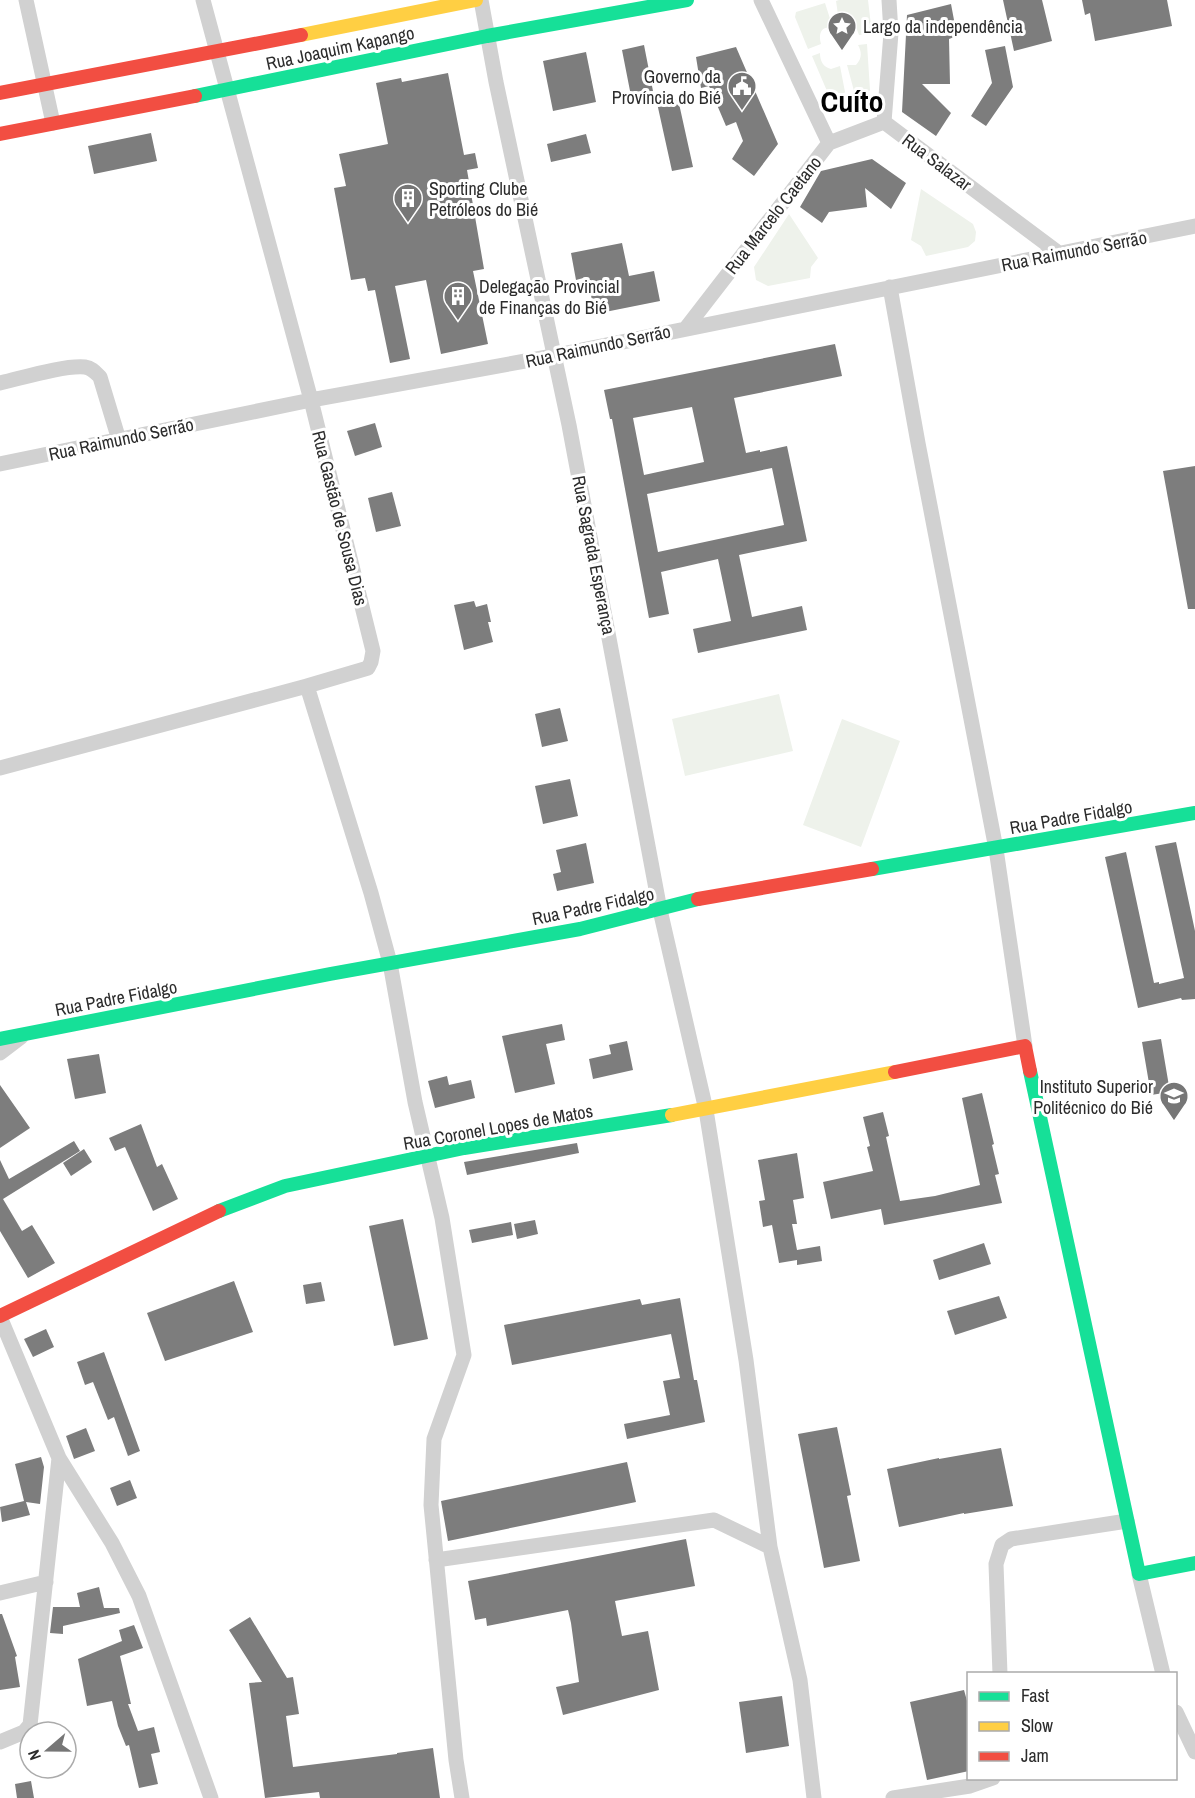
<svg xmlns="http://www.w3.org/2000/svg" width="1195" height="1798" viewBox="0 0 1195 1798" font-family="'Archivo Narrow',sans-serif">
<rect width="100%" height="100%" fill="#fff"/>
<!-- green -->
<path fill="#eef2eb" d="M839,0H868L872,34L859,35L856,27L851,23L844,24L840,28L836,1Z
M825,3L833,28C821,25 818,34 821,44L808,49L795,17L796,12Z
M867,44L870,90L865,95H859L854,91L847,65H856C862,59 862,52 858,45Z
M820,53C820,61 823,67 831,69L840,66L845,92L840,100L830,98L812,56Z
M921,189L973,224L976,232L975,241L968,247L926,256L921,246L911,240Z
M789,214L818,258L811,267L810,278L768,286L756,280L754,267Z
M779,694L793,751L685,776L672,719Z
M842,719L900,741L861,847L803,825Z"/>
<!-- building -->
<path fill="#7d7d7d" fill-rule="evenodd" d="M1003,0H1042L1052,41L1014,51Z
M1082,0H1167L1172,26L1095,41L1090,13L1085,15Z
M951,4L957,36L949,39L950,84H922L951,113L936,136L902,112L907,15Z
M644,45L653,91L631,96L622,50Z
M1005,46L1013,87L986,126L971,116L992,83L985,50Z
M736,47L778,144L754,176L732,159L743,141L736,122L726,126L709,86L701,88L696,57Z
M586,52L596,102L553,111L543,61Z
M448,73L464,155L475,153L478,168L467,170L484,269L473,271L488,344L441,354L426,280L395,286L410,359L390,363L375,290L368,291L365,278L351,280L334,188L346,186L339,154L388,144L376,83L401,78L402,82Z
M678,99L693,167L672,171L657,103Z
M151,133L157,161L94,174L88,146Z
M586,134L591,153L551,162L547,144Z
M872,159L906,183L891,209L865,188L867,207L829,212L822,223L800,207L821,171Z
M622,243L629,276L654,271L660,301L595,314L587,277L576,280L571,253Z
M835,344L842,376L734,398L746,453L760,450V452L787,446L807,541L739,555L752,617L802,606L807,630L698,653L693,629L731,621L718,559L661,572L669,614L649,618L612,419H610L604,390ZM692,407L704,462L644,475L633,418ZM772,468L784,525L658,552L647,494Z
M375,423L382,447L355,456L347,431Z
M1195,466V609H1188L1163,471Z
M392,492L401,526L376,532L368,498Z
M474,601L476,607L487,604L491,622H488L493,642L464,650L454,605Z
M560,708L568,741L542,747L535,714Z
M570,779L578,816L543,824L535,786Z
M1176,842L1195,931V999L1182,1000L1181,998L1138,1008L1105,857L1126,852L1154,983L1159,982V984L1184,978L1155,846Z
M586,843L594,883L557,891L553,874L561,872L556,850Z
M562,1024L565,1040L546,1044L555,1084L515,1093L502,1036Z
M1161,1039L1170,1092L1151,1095L1142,1042Z
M627,1041L633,1070L593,1079L589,1059L611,1054L609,1045Z
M99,1054L106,1093L75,1099L67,1059Z
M447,1076L449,1085L471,1080L475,1098L435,1108L428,1081Z
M0,1085L30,1128L0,1148Z
M982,1093L994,1144L992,1145L999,1174L995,1175L1002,1203L884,1225L881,1209L831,1219L823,1182L873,1171L867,1147L870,1146L863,1117L883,1112L889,1136L886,1137L900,1201L935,1196L980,1185L962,1098Z
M141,1124L157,1167L162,1164L178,1199L153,1211L125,1147L115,1151L109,1138Z
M74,1141L80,1151L3,1199L22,1231L32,1225L55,1263L28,1278L0,1231V1160L9,1179Z
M577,1143L579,1153L467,1175L464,1162Z
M84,1149L92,1162L71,1176L63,1163Z
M797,1153L804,1198L793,1200L797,1224H792L797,1250L820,1246L822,1261L797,1265V1260L779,1263L772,1225L763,1227L759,1201L765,1200L758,1160Z
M403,1219L428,1339L394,1346L369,1226Z
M535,1220L538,1234L517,1239L514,1224Z
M511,1222L513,1235L472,1243L469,1230Z
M984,1243L991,1264L939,1280L933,1260Z
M234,1281L253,1332L165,1361L147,1313Z
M321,1282L325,1301L306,1304L303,1285Z
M999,1296L1007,1318L955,1335L947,1311Z
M680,1298L694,1380H697L705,1422L627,1439L624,1424L670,1415L663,1381L680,1378L671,1334L512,1365L504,1325L640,1299L642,1305Z
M46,1329L54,1347L33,1357L24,1339Z
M104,1352L140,1451L128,1456L114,1417L108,1420L93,1382L85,1385L77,1362Z
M837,1427L851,1495L847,1496L860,1561L824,1568L798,1434Z
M86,1428L95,1451L74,1459L66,1436Z
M1001,1448L1013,1506L964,1514V1513L899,1527L887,1469L939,1458V1459Z
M41,1457L44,1467L40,1504L26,1502L30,1515L2,1522L0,1507L24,1501L15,1464Z
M627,1462L636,1502L448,1541L441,1501Z
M130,1480L137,1498L117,1506L110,1488Z
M686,1539L695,1586L615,1601L622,1636L648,1631L659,1690L563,1715L556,1687L579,1682L571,1623L568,1610L487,1626L486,1618L475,1620L468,1581Z
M99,1587L104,1608H119L120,1613L63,1626V1634L50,1633L53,1607H80L77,1593Z
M0,1614H2L17,1656L15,1657L20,1687L0,1690Z
M250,1617L287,1678L293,1677L299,1714L286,1716L293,1767L397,1754V1753L433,1748L440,1798H320L319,1792L265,1798L249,1683L262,1682L229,1630Z
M134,1625L143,1648L120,1656L131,1704H128L138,1731L154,1727L160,1752L151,1754L158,1784L139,1788L129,1745L126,1746L118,1726L112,1701L87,1706L78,1659L122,1641L119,1630Z
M964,1690L969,1708V1771L927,1780L910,1702Z
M782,1696L789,1746L746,1753L739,1702Z
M31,1781L34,1798H17L15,1784Z"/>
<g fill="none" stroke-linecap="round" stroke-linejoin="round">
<!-- street -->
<path stroke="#d1d1d1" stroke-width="15" d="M26,0L53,123
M481,0L496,82L569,425L660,910L706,1110L746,1360L770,1547
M889,0L891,33L884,122L1060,254
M829,143L884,122
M890,287L918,443L996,849L1025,1046
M686,328L829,143L761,0
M0,383C22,378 64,365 85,367C92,368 95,372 100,377L119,440
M0,464L311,400L553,356L1195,226
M307,686L371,893L390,963L415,1102L442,1218L464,1355L434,1439L431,1505L456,1760L462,1798
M0,768L307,686L368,668L371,662L373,651L311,400L203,0
M0,1053L21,1037
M0,1317L59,1458L112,1543L139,1596L211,1798
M436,1560L714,1520L770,1547L800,1680L814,1798
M1139,1574L1163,1674
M0,1593L46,1582
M1000,1674L996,1564L1002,1545L1011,1539L1127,1521
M1176,1712L1195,1752
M0,1742L24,1732L30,1725L59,1458
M893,1798L970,1786L993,1778"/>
<!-- fast -->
<path stroke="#16e098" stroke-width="14" d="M195,96L487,36L687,0
M872,869L1195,813
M0,1039L330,974L580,929L698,899
M1030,1071L1139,1574L1195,1563
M219,1211L285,1186L464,1148L672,1115"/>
<!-- slow -->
<path stroke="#ffcf43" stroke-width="14" d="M301,35L476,0
M672,1115L895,1072"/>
<!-- jam -->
<path stroke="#f24e42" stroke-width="14" d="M0,93L301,35
M0,134L195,96
M698,899L872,869
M895,1072L1025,1046L1030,1071
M0,1316L219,1211"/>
</g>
<!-- icons -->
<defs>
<g id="sight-pin" transform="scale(1.5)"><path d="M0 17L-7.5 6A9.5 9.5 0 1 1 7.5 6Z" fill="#767676" stroke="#fff"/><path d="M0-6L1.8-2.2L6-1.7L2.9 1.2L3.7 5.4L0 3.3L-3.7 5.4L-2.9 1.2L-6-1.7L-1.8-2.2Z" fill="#fff"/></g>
<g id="civic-pin" transform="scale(1.5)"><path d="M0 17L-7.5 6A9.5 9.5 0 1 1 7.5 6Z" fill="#767676" stroke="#fff"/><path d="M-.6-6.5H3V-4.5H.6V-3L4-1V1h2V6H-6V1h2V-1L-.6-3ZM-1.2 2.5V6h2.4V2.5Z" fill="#fff"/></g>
<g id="building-pin" transform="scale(1.5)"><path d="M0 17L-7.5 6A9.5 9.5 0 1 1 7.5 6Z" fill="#767676" stroke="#fff"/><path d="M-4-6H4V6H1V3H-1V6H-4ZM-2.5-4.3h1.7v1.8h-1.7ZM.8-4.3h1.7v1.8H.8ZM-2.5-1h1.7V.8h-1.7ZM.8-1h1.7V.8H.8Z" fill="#fff"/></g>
<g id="university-pin" transform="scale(1.5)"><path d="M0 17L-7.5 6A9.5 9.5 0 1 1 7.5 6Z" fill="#767676" stroke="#fff"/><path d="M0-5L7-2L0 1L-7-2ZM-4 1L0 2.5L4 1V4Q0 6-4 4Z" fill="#fff"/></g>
</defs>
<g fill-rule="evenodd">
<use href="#sight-pin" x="842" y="26"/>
<use href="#civic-pin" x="742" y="86"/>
<use href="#building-pin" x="408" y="198"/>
<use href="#building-pin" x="458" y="296"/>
<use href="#university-pin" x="1174" y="1096"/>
</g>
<g text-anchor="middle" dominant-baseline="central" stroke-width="6" stroke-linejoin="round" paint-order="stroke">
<!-- poi labels -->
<g font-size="18" fill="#2c2c2c" stroke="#fff" text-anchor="start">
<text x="863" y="26">Largo da independência</text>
<text x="721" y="76" text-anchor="end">Governo da<tspan x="721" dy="21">Província do Bié</tspan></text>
<text x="429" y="188">Sporting Clube<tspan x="429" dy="21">Petróleos do Bié</tspan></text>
<text x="479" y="286">Delegação Provincial<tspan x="479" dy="21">de Finanças do Bié</tspan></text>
<text x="1153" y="1086" text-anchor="end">Instituto Superior<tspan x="1153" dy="21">Politécnico do Bié</tspan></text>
</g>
<!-- street labels -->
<g font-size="18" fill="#2c2c2c" stroke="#fff">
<text transform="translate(340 48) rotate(-12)">Rua Joaquim Kapango</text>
<text transform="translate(937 162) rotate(37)">Rua Salazar</text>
<text transform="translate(773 215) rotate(-52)">Rua Marcelo Caetano</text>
<text transform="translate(1074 251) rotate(-11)">Rua Raimundo Serrão</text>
<text transform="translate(598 346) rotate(-12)">Rua Raimundo Serrão</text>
<text transform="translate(121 439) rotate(-12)">Rua Raimundo Serrão</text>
<text transform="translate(340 518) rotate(76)">Rua Gastão de Sousa Dias</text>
<text transform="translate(594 555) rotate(79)">Rua Sagrada Esperança</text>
<text transform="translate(1071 817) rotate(-10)">Rua Padre Fidalgo</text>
<text transform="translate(593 906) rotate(-12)">Rua Padre Fidalgo</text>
<text transform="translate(116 998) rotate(-11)">Rua Padre Fidalgo</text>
<text transform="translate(498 1127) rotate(-10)">Rua Coronel Lopes de Matos</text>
</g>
<!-- town labels -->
<g font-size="30" font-weight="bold" fill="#000" stroke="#fff">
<text x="852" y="101">Cuíto</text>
</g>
</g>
<!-- legend -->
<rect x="967" y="1672" width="210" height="108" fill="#ffffff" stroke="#ababab" stroke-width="1.5"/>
<rect x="979" y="1692" width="30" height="9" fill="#16e098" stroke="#ababab" stroke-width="1.5"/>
<text x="1021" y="1702" font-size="18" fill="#2c2c2c">Fast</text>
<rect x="979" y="1722" width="30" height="9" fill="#ffcf43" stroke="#ababab" stroke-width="1.5"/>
<text x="1021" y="1732" font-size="18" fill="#2c2c2c">Slow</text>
<rect x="979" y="1752" width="30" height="9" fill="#f24e42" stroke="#ababab" stroke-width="1.5"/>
<text x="1021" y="1762" font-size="18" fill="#2c2c2c">Jam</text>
<!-- north arrow -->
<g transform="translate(48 1750) rotate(250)"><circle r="28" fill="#ffffff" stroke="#ababab" stroke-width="1.5"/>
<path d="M0-4.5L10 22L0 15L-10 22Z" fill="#767676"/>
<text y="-9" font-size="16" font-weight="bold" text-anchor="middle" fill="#2c2c2c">N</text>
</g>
</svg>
